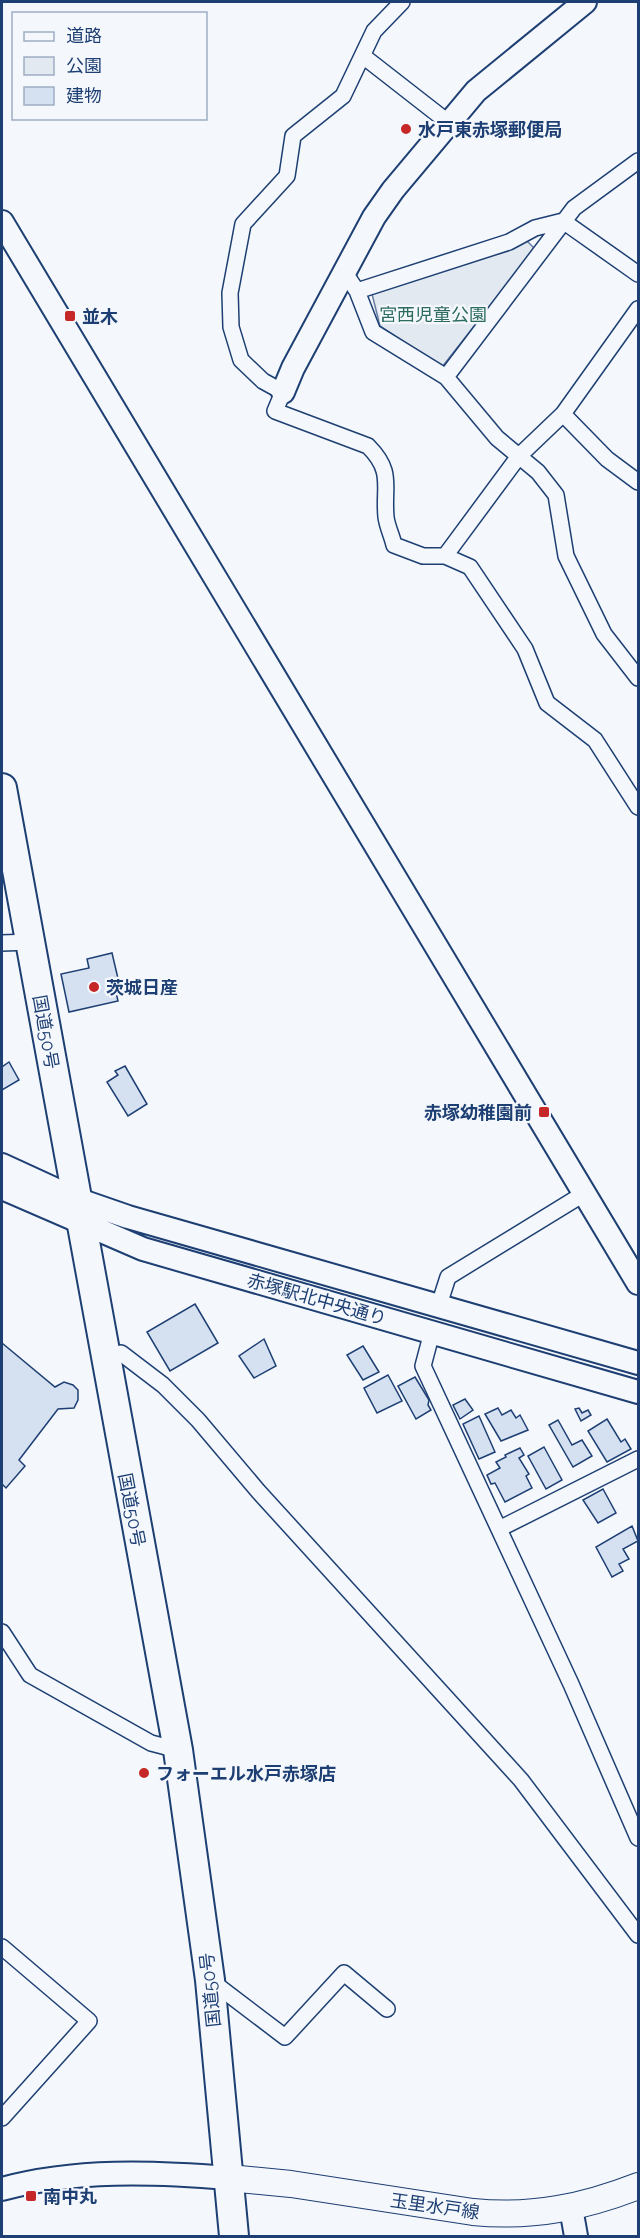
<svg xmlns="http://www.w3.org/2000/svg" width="640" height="2238" viewBox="0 0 640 2238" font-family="Raleway,'Noto Sans JP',sans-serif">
<rect width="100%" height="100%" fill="#f4f7fb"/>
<!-- green -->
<path fill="#e3e9f0" stroke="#687fa3" stroke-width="1.5" d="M525,239L535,249L442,367L380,326L372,294Z"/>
<!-- building -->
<path fill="#d5e0f0" stroke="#1d3f73" stroke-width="1.5" d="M112,953L120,987L115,988L118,1001L69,1012L61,974L89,968L87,959Z
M9,1062L19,1080L2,1090V1067Z
M125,1066L147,1104L128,1116L107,1082L118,1075L115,1071Z
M195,1304L218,1343L170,1371L147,1332Z
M264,1339L276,1366L254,1378L239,1356Z
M2,1343L55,1387L64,1382L73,1385L78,1390V1400L74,1408L58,1409L19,1460L25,1466L6,1488L2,1484Z
M363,1346L379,1372L363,1380L347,1355Z
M388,1375L402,1401L377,1413L364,1388Z
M415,1377L429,1400L428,1405L431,1410L416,1419L398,1386Z
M465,1399L473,1410L460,1419L453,1405Z
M498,1408L502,1415L511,1410L516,1418L520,1415L528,1430L501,1441L485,1414Z
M579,1408L582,1413L588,1410L591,1415L581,1421L575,1409Z
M479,1416L495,1452L479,1459L463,1424Z
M607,1419L621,1442L625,1439L631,1449L607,1462L588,1431Z
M558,1420L572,1445L582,1440L592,1456L573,1467L549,1425Z
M544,1447L562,1480L546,1489L528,1456Z
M520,1448L524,1455L519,1458L529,1474L526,1476L532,1488L505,1502L495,1483L491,1484L487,1475L500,1468L496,1462L506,1457L505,1455Z
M603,1489L616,1513L598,1523L583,1500Z
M632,1526L638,1541L623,1549L629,1559L619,1564L623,1571L612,1577L596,1547Z"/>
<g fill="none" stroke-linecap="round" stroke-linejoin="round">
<!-- street casing -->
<g stroke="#1d3f73" stroke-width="18">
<path id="street" d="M402,2L374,31L343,96L293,136L287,176L243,224L230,293L231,327L241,360L263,381L283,392L275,411L368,446C394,472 383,486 386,517C387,526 392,536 394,545L423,556H445L470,567L525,649L547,703L595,740L638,807
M363,56L449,123
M345,273L357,291L373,332L446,377L497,438L538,472L556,495L566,556L604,634L638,678
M357,291L509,242L535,228L563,221L638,274
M446,377L574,208L638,161
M563,414L607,459L638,482
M445,556L519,456L563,414L638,309
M2,943L30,942
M439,1305L448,1277L585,1193
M432,1332L423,1366L571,1684L638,1838
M104,1357L121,1353L163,1385L198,1420L258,1491L521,1780L638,1935
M499,1529L638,1459
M2,1632L30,1675L151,1743L178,1750
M2,1947L89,2021L2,2118
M210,1980L285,2037L344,1973L387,2009"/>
</g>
<!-- secondary casing -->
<g stroke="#1d3f73" stroke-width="26">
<path id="secondary" d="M2,222L638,1283
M283,392L293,368L374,217L393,190L476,91L585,2
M2,1165L76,1199L128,1217L638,1363
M2,1188L143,1249L638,1392
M2,2189C75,2169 153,2172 229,2178
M571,2208L576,2236"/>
</g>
<!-- primary casing -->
<g stroke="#1d3f73" stroke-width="28">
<path id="primary" d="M229,2178L291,2184L473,2212C532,2218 584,2207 638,2186"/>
</g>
<!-- highway casing -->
<g stroke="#1d3f73" stroke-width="32">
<path id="highway" d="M2,788L178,1750L210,1980L234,2236"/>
</g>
<!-- street -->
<use href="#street" stroke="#f4f7fb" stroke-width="15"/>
<!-- secondary -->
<use href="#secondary" stroke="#f4f7fb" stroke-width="22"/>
<!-- primary -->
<use href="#primary" stroke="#f4f7fb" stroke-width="26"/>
<!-- highway -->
<use href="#highway" stroke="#f4f7fb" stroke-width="28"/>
</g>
<!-- markers -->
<g fill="#c62828" stroke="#f4f7fb" stroke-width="2">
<circle cx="406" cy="129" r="6"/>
<rect x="64" y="310" width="12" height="12" rx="3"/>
<circle cx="94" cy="987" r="6"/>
<rect x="538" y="1106" width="12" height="12" rx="3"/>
<circle cx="144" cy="1773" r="6"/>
<rect x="25" y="2190" width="12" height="12" rx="3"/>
</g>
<g text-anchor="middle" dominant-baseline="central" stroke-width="4.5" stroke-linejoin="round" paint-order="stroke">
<!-- poi labels -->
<g font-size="18" font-weight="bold" fill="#1d3f73" stroke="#f4f7fb" text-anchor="start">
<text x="418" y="129">水戸東赤塚郵便局</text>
<text x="82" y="316">並木</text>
<text x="106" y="987">茨城日産</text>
<text x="532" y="1112" text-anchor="end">赤塚幼稚園前</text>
<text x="156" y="1773">フォーエル水戸赤塚店</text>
<text x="43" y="2196">南中丸</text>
</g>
<!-- park labels -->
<g font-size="18" fill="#2c6c60" stroke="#f4f7fb">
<text x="433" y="314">宮西児童公園</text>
</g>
<!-- street labels -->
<g font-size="18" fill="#1d3f73" stroke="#f4f7fb">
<text transform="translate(46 1032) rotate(80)">国道50号</text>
<text transform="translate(317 1299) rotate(16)">赤塚駅北中央通り</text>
<text transform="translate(132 1510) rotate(79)">国道50号</text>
<text transform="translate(210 1990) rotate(-96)">国道50号</text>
<text transform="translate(435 2206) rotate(8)">玉里水戸線</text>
</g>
</g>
<!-- border -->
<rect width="640" height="2238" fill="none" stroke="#1d3f73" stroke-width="6"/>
<!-- legend -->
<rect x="12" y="12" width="195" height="108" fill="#f4f7fb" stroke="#9eadc5" stroke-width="1.5"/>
<rect x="24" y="32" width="30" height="9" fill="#f4f7fb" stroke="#9eadc5" stroke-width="1.5"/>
<text x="66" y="42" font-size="18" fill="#1d3f73">道路</text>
<rect x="24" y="57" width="30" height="18" fill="#e3e9f0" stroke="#9eadc5" stroke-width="1.5"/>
<text x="66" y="72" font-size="18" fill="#1d3f73">公園</text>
<rect x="24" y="87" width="30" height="18" fill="#d5e0f0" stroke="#9eadc5" stroke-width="1.5"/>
<text x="66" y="102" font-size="18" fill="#1d3f73">建物</text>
</svg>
